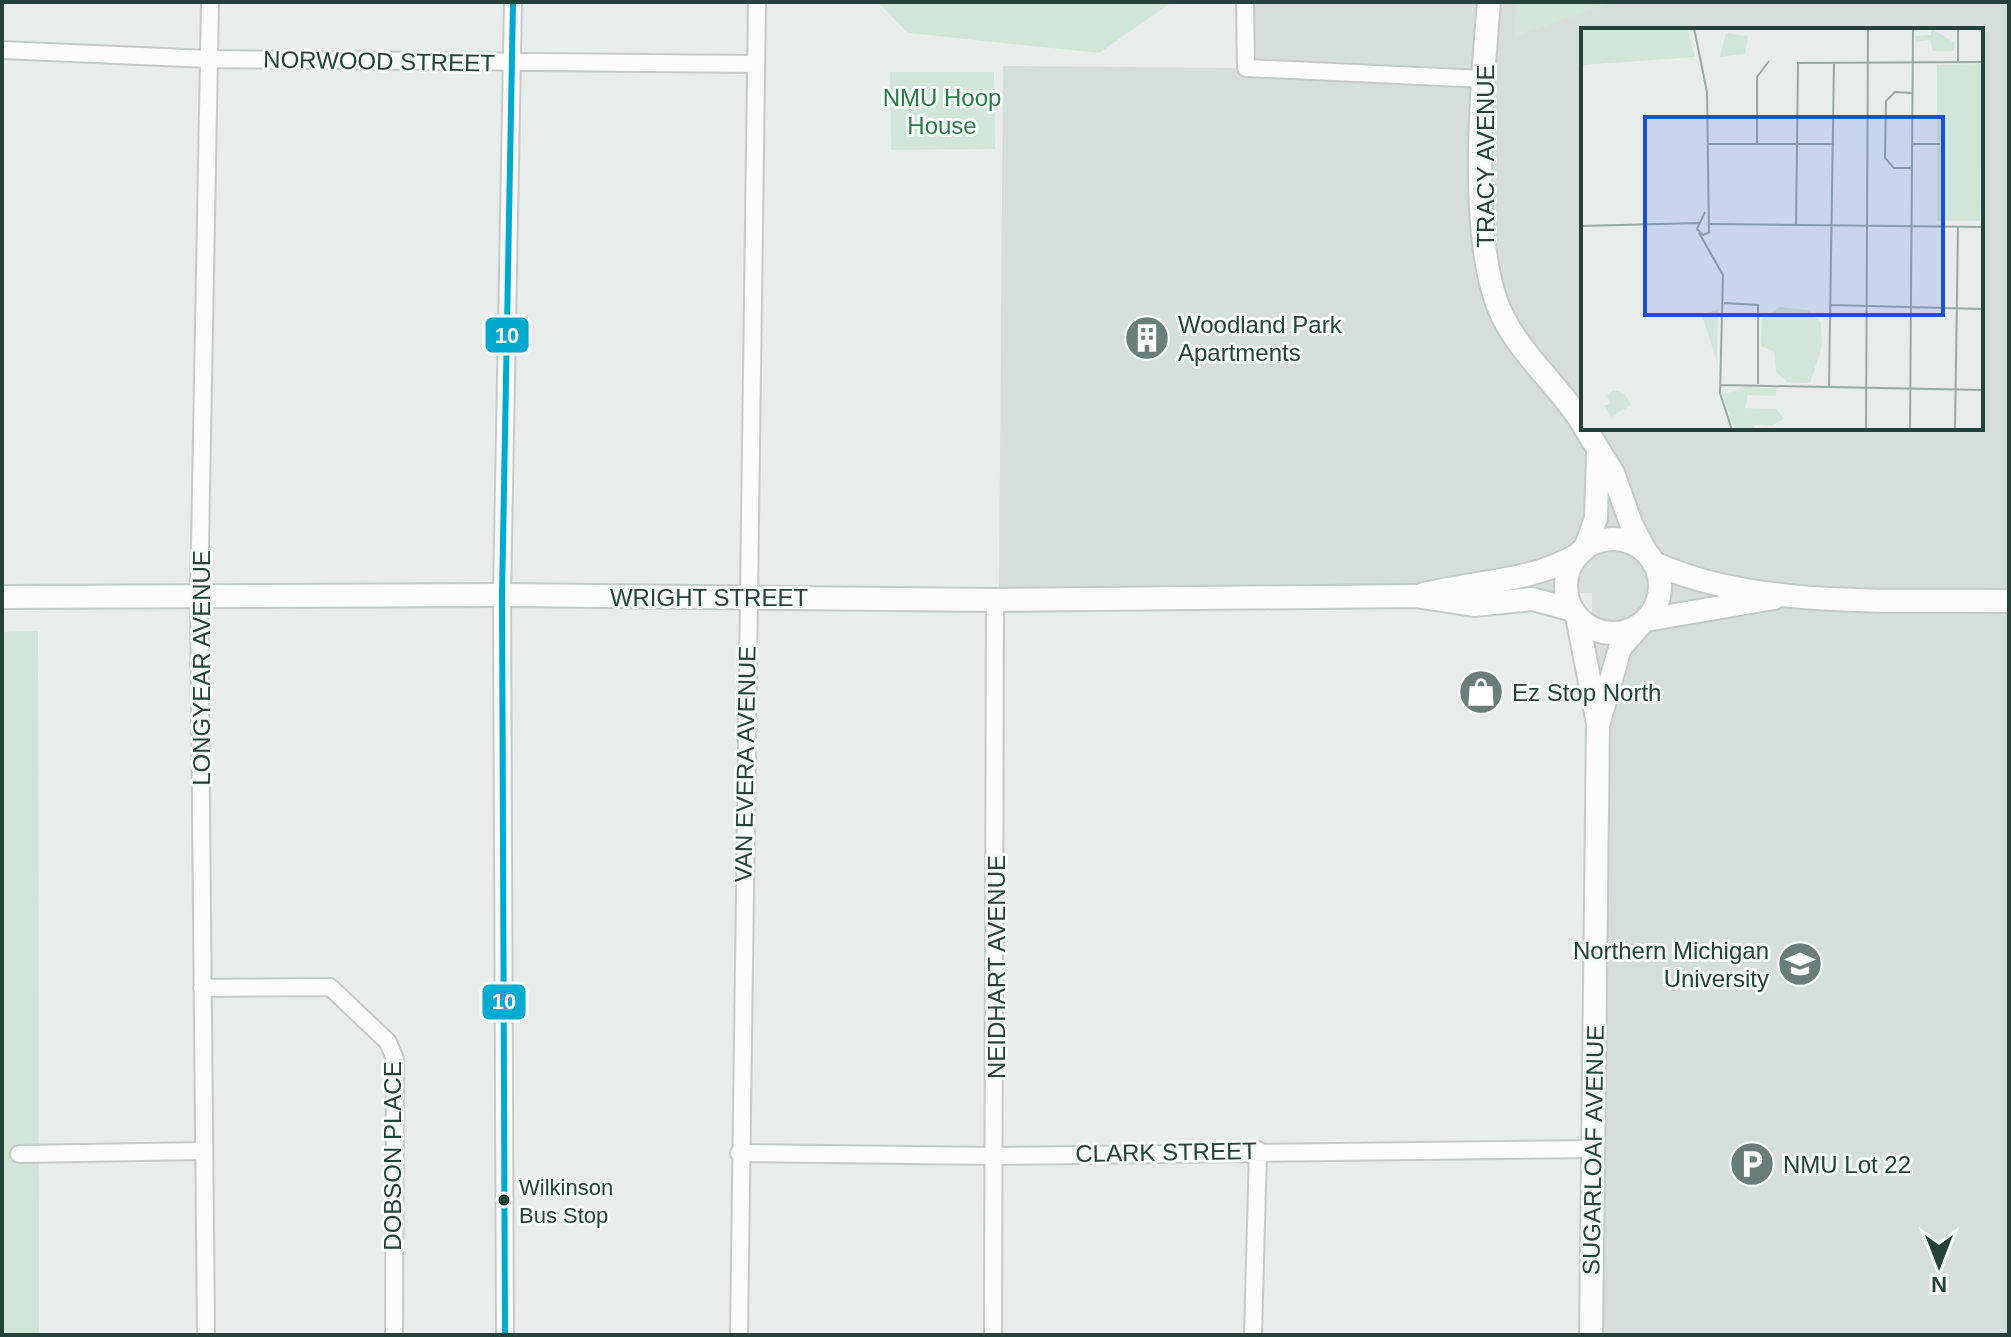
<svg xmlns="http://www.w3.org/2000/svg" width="2011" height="1337" viewBox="0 0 2011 1337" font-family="Arial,sans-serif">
<rect width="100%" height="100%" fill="#e8edeb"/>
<!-- built -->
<path fill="#d6dedb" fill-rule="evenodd" d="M1245,2H2009V1335H1591L1592,593L999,587L1003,66L1245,68ZM1583,30H1981V428H1583Z"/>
<!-- green -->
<path fill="#d1e6d8" d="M878,2H1172L1099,53L908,33Z
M1516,2H1613L1515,36Z
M890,72H994L995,149L891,150Z
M38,631L39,1335H2V632Z"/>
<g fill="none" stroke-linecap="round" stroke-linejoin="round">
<!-- street casing -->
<g stroke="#c5cac8" stroke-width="20">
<path id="street" d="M1245,2L1246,68L1483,79
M2,50L209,59L756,64
M202,988L330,987L388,1042L395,1059L394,1335
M739,1153L996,1156L1593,1149
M19,1154L203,1151
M206,1335L199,598L210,2
M505,1335L502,595L513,2
M739,1335L757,2
M993,1335L995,600
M1253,1335L1258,1150"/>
</g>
<!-- secondary casing -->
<g stroke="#c3cbc8" stroke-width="26">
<path id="secondary" d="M1489,2C1482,82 1467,246 1503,317C1523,357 1559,386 1583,424
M1585,428L1613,473L1632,526L1646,552
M1566 586a47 47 0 1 1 94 0a47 47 0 1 1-94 0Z
M1585,549L1596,518L1598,453
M1654,563C1756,610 1898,599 2009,601
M1424,594C1476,581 1533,582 1579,554
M2,597L502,595L995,600L1415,596L1474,605L1532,599L1573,610
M1577,616L1598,724
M1646,620L1774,598
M1591,1335L1598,725L1620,648L1641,624"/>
</g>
<!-- street -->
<use href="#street" stroke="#fcfcfc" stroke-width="16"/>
<!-- secondary -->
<use href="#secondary" stroke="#fcfcfc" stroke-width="22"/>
<!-- bus-1 casing -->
<g stroke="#f7fbf9" stroke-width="12">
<path id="bus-1" d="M505,1335L502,595L513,2"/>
</g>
<!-- bus-1 -->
<use href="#bus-1" stroke="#00a9ce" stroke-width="6"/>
</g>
<!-- icons -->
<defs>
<g id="building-disc" transform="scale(2.3)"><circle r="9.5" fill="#697e78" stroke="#f7fbf9"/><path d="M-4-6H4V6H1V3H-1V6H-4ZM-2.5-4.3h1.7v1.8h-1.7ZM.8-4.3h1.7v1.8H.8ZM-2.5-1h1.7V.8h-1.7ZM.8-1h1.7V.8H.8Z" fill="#fff"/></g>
<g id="shop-disc" transform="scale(2.3)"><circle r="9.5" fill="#697e78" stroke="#f7fbf9"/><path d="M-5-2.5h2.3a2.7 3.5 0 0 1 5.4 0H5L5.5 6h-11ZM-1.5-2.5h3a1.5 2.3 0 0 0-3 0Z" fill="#fff"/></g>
<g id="university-disc" transform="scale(2.3)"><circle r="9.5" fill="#697e78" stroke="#f7fbf9"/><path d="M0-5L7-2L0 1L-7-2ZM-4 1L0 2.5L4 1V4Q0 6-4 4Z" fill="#fff"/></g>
<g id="parking-disc" transform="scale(2.3)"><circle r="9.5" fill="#697e78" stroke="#f7fbf9"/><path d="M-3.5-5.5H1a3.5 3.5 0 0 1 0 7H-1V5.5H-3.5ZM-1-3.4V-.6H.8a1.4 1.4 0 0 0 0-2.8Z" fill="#fff"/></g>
</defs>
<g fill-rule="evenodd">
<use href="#building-disc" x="1147" y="338"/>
<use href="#shop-disc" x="1481" y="692"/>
<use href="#university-disc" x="1800" y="964"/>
<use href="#parking-disc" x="1752" y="1164"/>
</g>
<!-- markers -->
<circle fill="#24423a" stroke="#f7fbf9" stroke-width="3" cx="504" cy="1200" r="7"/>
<g text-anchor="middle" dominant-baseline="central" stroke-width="6" stroke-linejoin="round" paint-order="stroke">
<!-- bus labels -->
<g font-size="22" fill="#24423a" stroke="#f7fbf9" text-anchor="start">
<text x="519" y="1187">Wilkinson<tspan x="519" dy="28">Bus Stop</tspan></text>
</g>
<!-- street labels -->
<g font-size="24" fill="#24423a" stroke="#f7fbf9">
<text transform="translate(379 61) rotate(1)">NORWOOD STREET</text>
<text transform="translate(1485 156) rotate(-90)">TRACY AVENUE</text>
<text x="709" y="597">WRIGHT STREET</text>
<text transform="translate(201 668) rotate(-90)">LONGYEAR AVENUE</text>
<text transform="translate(745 764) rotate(-89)">VAN EVERA AVENUE</text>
<text transform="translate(996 967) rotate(-90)">NEIDHART AVENUE</text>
<text transform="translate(1593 1150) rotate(-89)">SUGARLOAF AVENUE</text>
<text transform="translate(1166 1152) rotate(-1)">CLARK STREET</text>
<text transform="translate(392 1156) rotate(-90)">DOBSON PLACE</text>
</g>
<!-- park labels -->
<g font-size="24" fill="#2d7a4b" stroke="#f7fbf9">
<text x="942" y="97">NMU Hoop<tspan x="942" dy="28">House</tspan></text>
</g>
<!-- poi labels -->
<g font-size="24" fill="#24423a" stroke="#f7fbf9" text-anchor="start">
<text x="1178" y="324">Woodland Park<tspan x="1178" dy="28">Apartments</tspan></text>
<text x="1512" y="692">Ez Stop North</text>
<text x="1769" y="950" text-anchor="end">Northern Michigan<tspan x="1769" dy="28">University</tspan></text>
<text x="1783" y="1164">NMU Lot 22</text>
</g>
</g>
<!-- overview -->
<g transform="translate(1581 28)">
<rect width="402" height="402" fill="#e8edeb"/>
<path d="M0,0H106L114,29L2,37L0,80ZM350,0L374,15L373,23H352L349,12L335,14L334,8L350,7ZM145,5L167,8L164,26L139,29ZM402,36L399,193H356V37ZM199,279L227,282L240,295L241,319L229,355L206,354L195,344L193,324L180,318L181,291ZM137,281L136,334L121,287ZM163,359L195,360V368L167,367L164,380L195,381L203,391L190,398L173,397L174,402H154L141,367ZM32,362L43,365L50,377L30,389L23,378L30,375L26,368Z" fill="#d1e6d8"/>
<path fill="none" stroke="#9aa9a4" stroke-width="2" d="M113,0L126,64L128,205M377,0V34M331,65L314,64L305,73L304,130L313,140H332M127,116H253M176,116V49L188,33M332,116H359M124,184L116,201L122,207L129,204M129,196L402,199M0,198L118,195M215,198L217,35L402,34M118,205L142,247L139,365L151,402M143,275L177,277V356M250,277L402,281M140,357L402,362M248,358L253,34M285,402L287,0M329,402L332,0M374,402L377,198"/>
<path fill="#1d4ed8" fill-opacity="0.15" stroke="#1d4ed8" stroke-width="4" d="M64,89H362V287H64Z"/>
<rect width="402" height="402" fill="none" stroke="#24423a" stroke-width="4"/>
</g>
<g stroke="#f7fbf9" stroke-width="3">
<rect x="484" y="316" width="46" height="38" rx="8" fill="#00a9ce"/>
<rect x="481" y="983" width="46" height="38" rx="8" fill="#00a9ce"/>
</g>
<g font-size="22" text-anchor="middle" font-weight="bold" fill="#fff">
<text x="507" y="343">10</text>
<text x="504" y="1009">10</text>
</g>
<!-- border -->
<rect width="2011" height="1337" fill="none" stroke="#24423a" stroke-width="8"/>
<!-- north arrow -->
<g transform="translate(1939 1265) rotate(180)" stroke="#f7fbf9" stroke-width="6" paint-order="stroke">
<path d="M0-6L14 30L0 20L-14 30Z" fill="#24423a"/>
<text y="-12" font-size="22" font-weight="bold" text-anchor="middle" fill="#24423a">N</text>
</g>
</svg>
